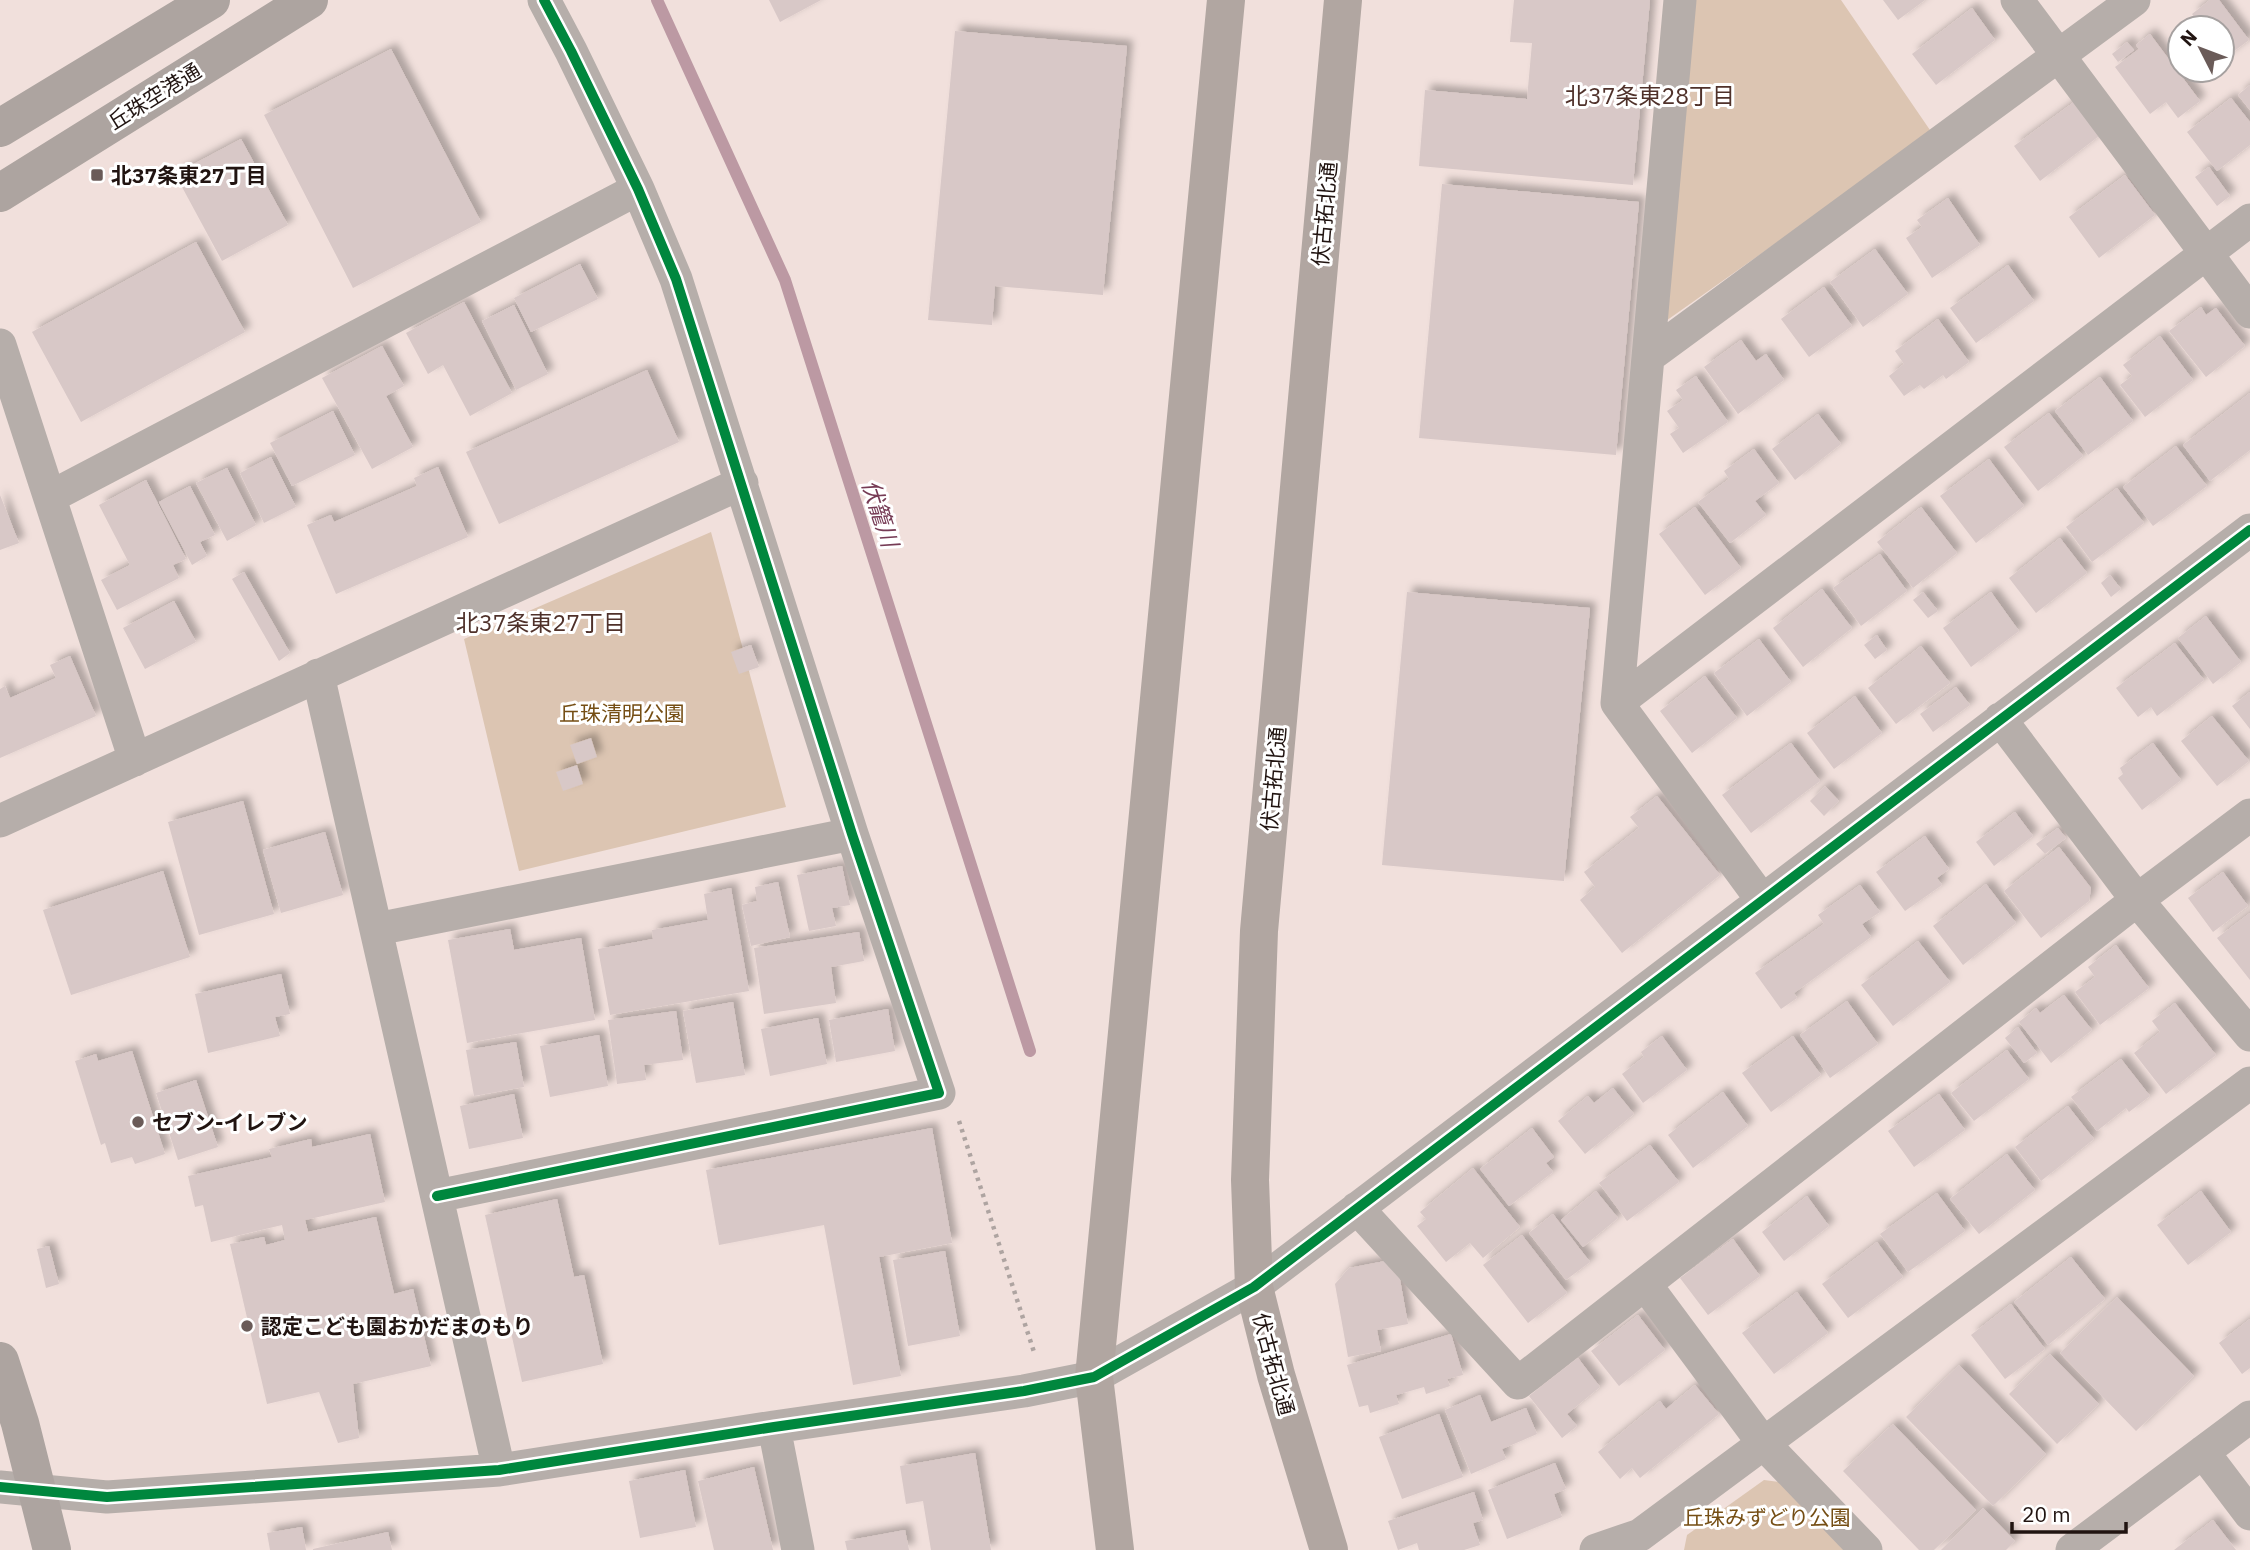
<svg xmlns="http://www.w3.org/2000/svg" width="2250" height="1550" viewBox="0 0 2250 1550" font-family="'IBM Plex Sans','Noto Sans JP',sans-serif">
<defs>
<filter id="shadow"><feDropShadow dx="6" dy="-6" stdDeviation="3.5" flood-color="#0004"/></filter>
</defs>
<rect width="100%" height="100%" fill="#f1e0dc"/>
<!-- green -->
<path fill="#dcc5b2" d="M1694,0H1841L1932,133L1663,323Z
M711,532L786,807L519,871L464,639Z
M1764,1480L1779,1482L1845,1550H1684L1687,1535Z"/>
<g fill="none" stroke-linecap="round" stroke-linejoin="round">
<!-- stream -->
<path stroke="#bc99a3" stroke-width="12" d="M657,0L785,280L1030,1051"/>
</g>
<!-- building -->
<path fill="#d8c8c7" filter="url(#shadow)" d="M769,0H821L780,22Z
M1514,0H1650L1633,185L1419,166L1425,90L1527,99L1532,43L1510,42Z
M1883,0H1925L1898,20Z
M2210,0H2219L2249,40L2222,60V28H2194L2200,24L2192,14Z
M1972,8L1995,40L1936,85L1912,54Z
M955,31L1127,46L1103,295L995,286L992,325L928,320Z
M2150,34L2200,101L2178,118L2166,102L2150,114L2115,67L2139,49L2136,45Z
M2127,42L2134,50L2118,62L2112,54Z
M391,49L481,222L353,288L264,115Z
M2250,85V110L2238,95Z
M2231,98L2250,122V145L2217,171L2187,132Z
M2074,102L2099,136L2040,181L2014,146Z
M241,139L288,225L222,261L175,174Z
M2209,167L2230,196L2217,206L2195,177Z
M2125,175L2155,215L2099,258L2069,217Z
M1442,184L1639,202L1616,455L1419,438Z
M1948,198L1980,245L1932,278L1906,238L1922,227L1917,220Z
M196,242L245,332L81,422L32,332Z
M1875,249L1908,294L1863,327L1830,282Z
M580,264L598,299L531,332L514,298Z
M2008,265L2034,301L1976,343L1950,308Z
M1824,287L1852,326L1809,357L1781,319Z
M464,302L512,393L470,416L443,365L428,374L406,333Z
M514,305L548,374L516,390L482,321Z
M2201,307L2206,315L2216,308L2245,346L2206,377L2169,331Z
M1938,319L1969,362L1946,379L1943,375L1924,389L1920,385L1904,396L1889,376L1904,364L1895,351Z
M2160,336L2193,380L2145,417L2120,385L2132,376L2123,365Z
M1741,340L1756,361L1766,354L1784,380L1738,414L1704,367Z
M382,346L404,386L386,396L413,447L372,469L322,378Z
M647,370L679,442L499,524L466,452Z
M1696,376L1728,422L1683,453L1670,434L1679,428L1667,411L1683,400L1676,390Z
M2100,377L2133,421L2088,455L2055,411Z
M2250,393V450L2210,481L2183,445Z
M333,411L355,455L292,486L270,443Z
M2049,413L2083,456L2038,491L2004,447Z
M1818,414L1841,444L1795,480L1772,449Z
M2176,446L2207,486L2153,526L2123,487Z
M1754,449L1779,483L1755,501L1766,515L1730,543L1698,502L1729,479L1724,471Z
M271,457L296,507L264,523L240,473Z
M1989,459L2024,506L1976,543L1940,496Z
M438,467L468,537L336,594L307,525L331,515L334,522L417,486L414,478Z
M227,468L256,525L227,541L196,483Z
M146,480L186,559L173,565L179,578L117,610L101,580L130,565L99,505Z
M190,486L215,535L200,542L207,556L192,565L159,502Z
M2117,488L2144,523L2092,562L2066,527Z
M0,495L19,543L0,550Z
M1695,507L1741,568L1705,595L1659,534Z
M1921,507L1957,553L1913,588L1877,542Z
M2060,538L2087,573L2036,613L2009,578Z
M1880,554L1907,591L1861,626L1833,588Z
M244,572L290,653L279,661L232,579Z
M2110,575L2121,589L2111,597L2101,583Z
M1822,589L1852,628L1803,667L1773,628Z
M1407,592L1590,608L1564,881L1382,865Z
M1923,592L1938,611L1928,618L1913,600Z
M1991,592L2019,631L1971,667L1943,628Z
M174,601L196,642L145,669L123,628Z
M2206,616L2241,662L2213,684L2178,638Z
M1877,635L1887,650L1875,659L1864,645Z
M1759,639L1791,682L1747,716L1714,673Z
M2175,643L2204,680L2157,716L2151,707L2138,717L2116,688Z
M751,645L759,667L739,674L731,652Z
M1921,646L1950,683L1896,724L1868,688Z
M70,656L96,716L0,758V689L5,686L10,698L56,678L50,665Z
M1705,676L1737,718L1692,753L1660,711Z
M1956,687L1970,705L1933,732L1920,714Z
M2250,692V729L2232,706Z
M1855,696L1882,733L1834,769L1807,733Z
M2212,716L2249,761L2217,786L2181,741Z
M591,738L597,757L577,764L570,745Z
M1791,743L1820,781L1751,833L1722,795Z
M2153,743L2181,780L2142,810L2118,778L2123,774L2120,768Z
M577,765L583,784L563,791L556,772Z
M1825,786L1839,801L1824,816L1810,801Z
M1657,796L1720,875L1622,953L1580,900L1595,887L1584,872L1639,828L1630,817Z
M243,801L274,914L199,935L168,822Z
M2015,812L2033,836L1994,866L1976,842Z
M2058,828L2066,838L2045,854L2036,844Z
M325,832L343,895L281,913L263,850Z
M1925,836L1949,869L1937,878L1942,885L1905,911L1876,872Z
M2059,847L2091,888L2089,901L2041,938L2004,891Z
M842,866L850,905L832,908L836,926L809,931L797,875Z
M163,871L190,957L71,995L43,910Z
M2223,872L2248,906L2213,932L2188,898Z
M778,882L790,937L751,946L742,905L757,901L755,887Z
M1986,884L2016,923L1963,965L1933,926Z
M1860,885L1880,912L1862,924L1871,937L1794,993L1797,998L1781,1009L1755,973L1824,924L1818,915Z
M731,888L749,991L610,1015L598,949L653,939L652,930L708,920L704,894Z
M2250,913V980L2217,938Z
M510,929L514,950L581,938L595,1020L467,1043L448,940Z
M859,932L864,961L831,967L836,1003L764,1014L754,948Z
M1918,941L1950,982L1893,1026L1861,985Z
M2116,945L2149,988L2100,1025L2075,992L2095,977L2088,967Z
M281,974L290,1014L275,1017L280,1036L208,1053L195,994Z
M2064,995L2092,1030L2051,1063L2019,1022L2036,1008L2040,1013Z
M1847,1001L1878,1044L1830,1078L1800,1035Z
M733,1002L745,1075L696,1083L683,1011Z
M2175,1003L2216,1055L2166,1094L2134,1053L2160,1032L2152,1021Z
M888,1009L895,1051L836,1062L829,1020Z
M676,1011L683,1060L644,1065L646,1080L617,1084L608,1020Z
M818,1018L827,1064L770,1076L761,1029Z
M2018,1027L2037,1053L2024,1063L2005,1038Z
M599,1035L608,1086L550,1097L540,1046Z
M1662,1036L1687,1070L1643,1103L1622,1074L1644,1057L1641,1052Z
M1793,1036L1821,1075L1771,1112L1742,1073Z
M516,1042L524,1087L474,1096L466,1050Z
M2007,1050L2029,1079L1974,1121L1951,1093Z
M132,1051L165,1154L135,1164L132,1157L111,1163L105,1143L101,1145L75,1061L96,1054L98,1061Z
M2121,1059L2150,1096L2129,1112L2126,1108L2097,1131L2071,1097Z
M196,1080L218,1147L178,1160L156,1093Z
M1613,1088L1634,1114L1585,1154L1558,1121L1588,1096L1594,1103Z
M1723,1092L1748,1126L1693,1168L1668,1135Z
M514,1094L523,1138L469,1149L460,1106Z
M1939,1094L1965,1130L1914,1167L1888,1131Z
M2068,1106L2094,1139L2041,1181L2015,1147Z
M932,1128L952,1243L879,1257L901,1376L853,1385L824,1225L719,1245L706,1170Z
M1532,1128L1554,1157L1546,1163L1553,1172L1509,1206L1480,1169Z
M370,1134L385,1202L305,1220L308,1232L376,1217L394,1294L413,1289L431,1366L353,1384L359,1438L338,1443L319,1392L267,1404L230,1244L264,1237L266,1245L285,1240L282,1225L211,1242L203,1205L195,1207L188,1176L272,1157L269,1149L311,1139L312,1147Z
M1650,1145L1679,1182L1627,1221L1599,1183Z
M2007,1154L2035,1190L1979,1234L1950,1199Z
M1473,1168L1520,1227L1483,1258L1470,1243L1446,1262L1417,1226L1426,1219L1420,1212Z
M1596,1191L1618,1218L1583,1247L1561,1220Z
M2201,1191L2231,1232L2188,1265L2157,1225Z
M1937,1193L1965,1231L1908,1272L1880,1234Z
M1807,1196L1829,1226L1784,1261L1762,1232Z
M557,1199L574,1277L584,1275L603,1364L522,1382L485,1215Z
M1553,1214L1590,1262L1566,1280L1529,1233Z
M1522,1235L1567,1293L1528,1323L1483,1265Z
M1733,1239L1760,1276L1708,1315L1680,1278Z
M1877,1242L1903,1277L1848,1318L1822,1284Z
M49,1246L59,1284L46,1288L37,1249Z
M945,1251L960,1336L908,1346L893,1260Z
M2071,1257L2105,1299L2048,1345L2014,1302Z
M1385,1261L1399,1274L1408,1324L1377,1330L1381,1351L1348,1357L1335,1284L1349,1268Z
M1797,1292L1828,1333L1774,1374L1742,1333Z
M2117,1297L2194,1376L2136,1431L2060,1353Z
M2011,1304L2045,1349L2005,1379L1971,1335Z
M1638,1315L1665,1350L1619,1386L1591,1351Z
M2250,1319V1368L2242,1374L2219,1343Z
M1451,1334L1463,1375L1447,1379L1450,1386L1426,1394L1424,1387L1396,1395L1399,1404L1370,1413L1368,1405L1359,1407L1347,1365Z
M2050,1354L2099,1404L2057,1444L2009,1394Z
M1578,1358L1600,1387L1567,1414L1577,1426L1562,1438L1529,1396Z
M1959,1365L2046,1454L1993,1506L1906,1417Z
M1695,1385L1719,1414L1640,1478L1632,1468L1620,1479L1598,1452L1660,1401L1666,1409Z
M1480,1395L1491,1422L1526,1408L1537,1434L1502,1449L1506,1459L1471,1474L1445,1410Z
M1439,1414L1463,1477L1402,1499L1379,1437Z
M1893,1424L1976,1510L1934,1550H1919L1843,1471Z
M975,1453L991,1550H931L923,1501L906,1504L900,1466Z
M1555,1463L1566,1489L1554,1494L1562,1517L1507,1539L1488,1490Z
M754,1467L773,1550H714L698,1481Z
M685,1470L696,1527L640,1538L629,1481Z
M1474,1492L1483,1520L1473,1523L1480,1545L1464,1550H1419L1417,1543L1398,1550L1388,1521Z
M1983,1508L2015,1541L2006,1550H1941Z
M2213,1520L2236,1550H2174Z
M302,1527L306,1550H270L267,1533Z
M905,1530L909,1550H847L845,1541Z
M388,1532L392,1550H313V1549Z"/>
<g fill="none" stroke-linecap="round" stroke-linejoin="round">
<!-- path -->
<path stroke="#aea4a1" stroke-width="4.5" stroke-dasharray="3.5 5" stroke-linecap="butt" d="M959,1121L1034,1352"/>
<!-- street -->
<path stroke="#b6aeaa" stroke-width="33" d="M1680,0L1617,703L1762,900
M2017,0L2250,312
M0,345L135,760
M1648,357L2134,0
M50,497L638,189
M318,675L499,1470
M1617,703L2250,220
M2000,719L2137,900L2250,1035
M0,821L742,483
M377,929L852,834
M437,1196L939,1093L852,834L676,279L638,189L571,51L544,0
M1357,1208L1518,1383L2137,900L2250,815
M1645,1284L1763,1443L1866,1550
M774,1427L798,1550
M2203,1452L2250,1514
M0,1487L107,1497L499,1470L774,1427L1024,1391L1094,1377L1254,1287L2250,530
M1596,1550L1640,1535L2250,1083
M2072,1550L2250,1417"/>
<!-- secondary -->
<path stroke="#ada4a0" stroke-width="38" d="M0,128L211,0
M0,193L309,0
M0,1361L20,1423L52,1550"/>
<!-- primary -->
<path stroke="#b1a6a1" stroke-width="38" d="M1115,1550L1094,1377L1226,0
M1329,1550L1276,1375L1254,1287L1250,1180L1259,931L1343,0"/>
<!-- cycleway casing -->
<g stroke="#fff" stroke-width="15">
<path id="cycleway" d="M437,1196L939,1093L852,834L676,279L638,189L571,51L544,0
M0,1487L107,1497L499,1470L774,1427L1024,1391L1094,1377L1254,1287L2250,530"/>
</g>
<!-- cycleway -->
<use href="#cycleway" stroke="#00873e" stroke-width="10"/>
</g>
<!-- markers -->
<g fill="#6a5b58" stroke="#fff" stroke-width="2.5">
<rect x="90" y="168" width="14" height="14" rx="3.5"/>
<circle cx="138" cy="1122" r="7"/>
<circle cx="247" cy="1326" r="7"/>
</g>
<g text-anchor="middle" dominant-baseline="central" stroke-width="6" stroke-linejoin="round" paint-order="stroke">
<!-- street labels -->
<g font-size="21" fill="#211411" stroke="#fff">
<text transform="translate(154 96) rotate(-32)">丘珠空港通</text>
<text transform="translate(1324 214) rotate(-85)">伏古拓北通</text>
<text transform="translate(1273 779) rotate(-85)">伏古拓北通</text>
<text transform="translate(1274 1364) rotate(75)">伏古拓北通</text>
</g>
<!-- poi labels -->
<g font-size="21" font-weight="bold" fill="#211411" stroke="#fff" text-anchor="start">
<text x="111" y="175">北37条東27丁目</text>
<text x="152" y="1122">セブン-イレブン</text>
<text x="261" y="1326">認定こども園おかだまのもり</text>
</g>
<!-- park labels -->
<g font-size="21" fill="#754e14" stroke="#fff">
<text x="622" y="713">丘珠清明公園</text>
<text x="1767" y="1517">丘珠みずどり公園</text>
</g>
<!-- neighbourhood labels -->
<g font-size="23" fill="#4f312a" stroke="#fff">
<text x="1650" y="95">北37条東28丁目</text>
<text x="541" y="622">北37条東27丁目</text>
</g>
<!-- water labels -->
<g font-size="23" font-style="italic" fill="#763b55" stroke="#fff">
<text transform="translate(881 513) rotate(72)">伏籠川</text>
</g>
</g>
<!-- north arrow -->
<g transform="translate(2201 49) rotate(312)"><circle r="33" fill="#ffffff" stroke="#a6a1a0" stroke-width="2"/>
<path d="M0-5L12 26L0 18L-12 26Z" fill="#6a5b58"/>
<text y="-10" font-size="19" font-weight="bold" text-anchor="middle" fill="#211411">N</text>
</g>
<!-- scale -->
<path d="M2012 1522v10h114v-10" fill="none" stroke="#211411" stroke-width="3.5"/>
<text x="2022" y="1522" font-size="21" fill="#211411" stroke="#ffffff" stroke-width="5" paint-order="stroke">20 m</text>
</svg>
